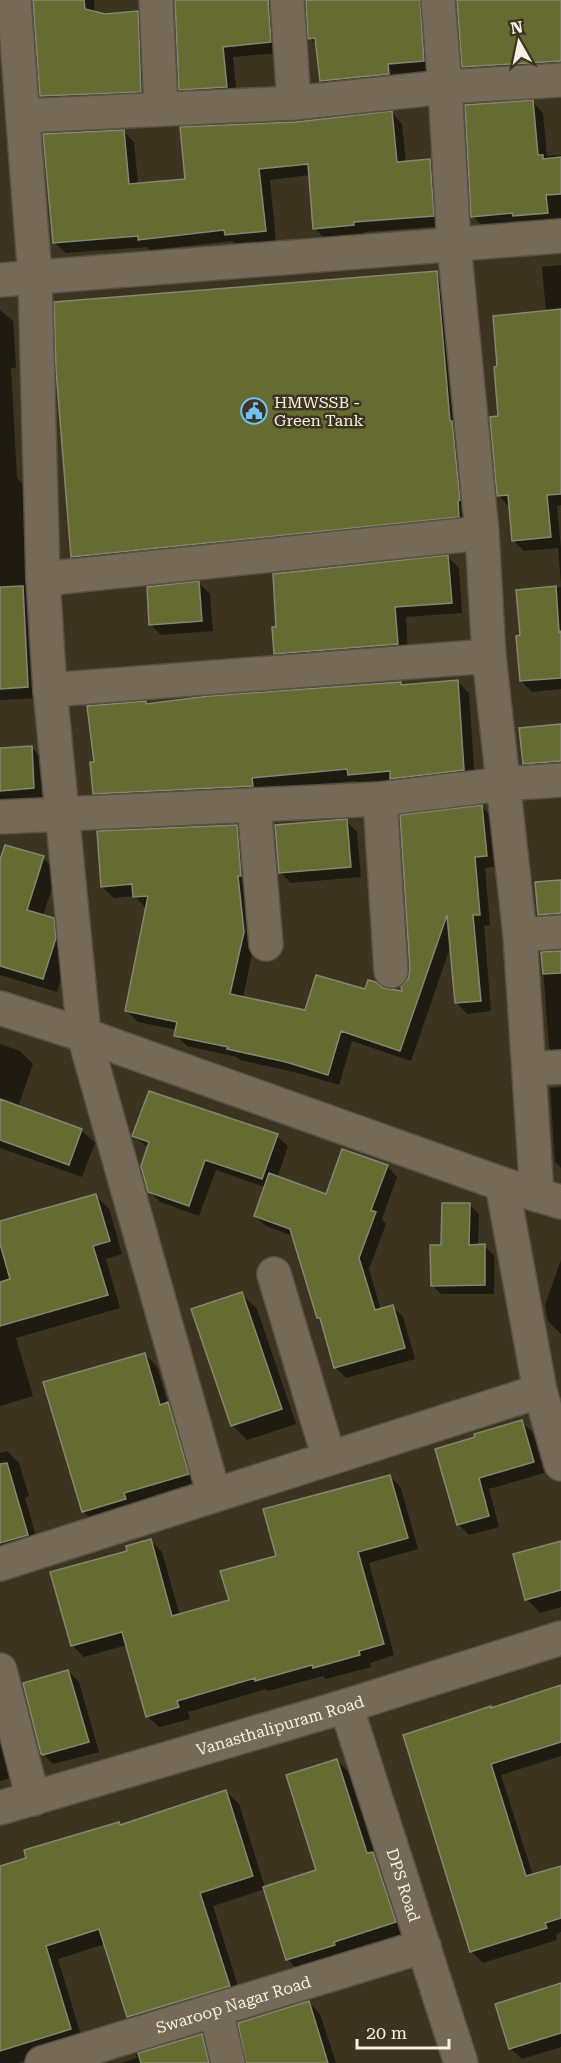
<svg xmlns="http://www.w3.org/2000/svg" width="561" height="2063" viewBox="0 0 561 2063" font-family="'Roboto Serif',serif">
<rect width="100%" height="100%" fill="#3c3321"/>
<!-- shadow -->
<path fill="#0007" d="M34,0H94L95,16L137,13L148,24L152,102L52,107L42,96Z
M176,0H283L281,53L233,57L237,98L191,100L180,89Z
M307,0H434V71L398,75L399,85L332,92L321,81L318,46L310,38Z
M458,0H561V72L475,77L464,66Z
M533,102L543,113L547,156L561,155V222L483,227L473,216Z
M392,113L402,124L406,163L430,161L441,172L444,226L364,232V235L325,239L315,228L310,175L270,180L276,242L237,245L232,241L150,250L147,247L66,253L55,243L123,131L134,142L138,184L186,180L296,123Z
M561,265V505L557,506L561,548V585L558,548L524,551L513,540L510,508L499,496V418L546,312L542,267Z
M436,273L454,291L477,518L90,575L72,557Z
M0,310L13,321L16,368H11L17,478L25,486L29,533H24L39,698L0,700Z
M448,557L459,568L462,613L406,617L408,655L286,664L275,653Z
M199,583L210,594L213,631L161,635L150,624Z
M561,587V689L532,692L521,681V637L518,592Z
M458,682L469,693L475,781L361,786L355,781L106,805L95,793L96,763L145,703L147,705L400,683L404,687Z
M561,726V772L535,774L524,763Z
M31,747L42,759L45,799L0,802V750Z
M482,807L493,818L497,866L485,868L490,925L484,926L491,1011L467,1014L456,1002L451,945L411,1061L352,1041L339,1085L298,1073L240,1060L237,1057L187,1046L176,1035L177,1030L138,1022L127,1011L146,908L134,896L114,898L102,887L236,826L248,837L254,944L243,998L306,1012L366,991L383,989L404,993Z
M346,821L357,832L361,877L291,883L280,872Z
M43,858L57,871L43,916L53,919L67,933L69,953L57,992L0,975V867Z
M561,881V924L550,925L539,914Z
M561,952V1059H560L549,1048L542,954Z
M0,1044L20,1051L33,1064L18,1107L81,1130L95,1143L82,1177L0,1148Z
M561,1087V1168L555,1162L550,1088Z
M134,1136H277L288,1146L277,1178L327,1196L387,1166L397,1177L382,1219L386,1224L369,1269L381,1310L392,1306L403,1317L415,1359L346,1378L335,1367L322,1321L319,1317L293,1236L266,1226L255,1216L265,1187L216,1170L199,1216L160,1202L149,1191V1148Z
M96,1196L109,1209L122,1254L106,1259L120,1308L16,1338L33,1396L0,1406V1223Z
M470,1205L479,1214L478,1246H484L494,1255V1294H441L432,1285L442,1246Z
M561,1260V1334L548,1321L545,1305Z
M241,1294L257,1309L296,1424L247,1440L232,1425Z
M145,1354L157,1367L168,1404L180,1416L200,1486L95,1524L83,1511Z
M522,1422L533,1433L544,1473L489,1489L499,1527L469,1535L458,1524L437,1450Z
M7,1451L19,1463L29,1496L25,1498L39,1547L0,1558V1453Z
M390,1476L401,1488L418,1549L369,1563L394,1655L370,1663L371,1667L326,1679L323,1676L268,1691L266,1689L188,1712L190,1719L159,1727L147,1716L127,1645L84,1657L72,1645L129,1552L150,1540L162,1552L180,1616L231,1602L278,1557Z
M561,1542V1607L540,1613L527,1599Z
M68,1671L79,1682L99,1752L53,1764L42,1753Z
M561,1688V1756L501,1775L533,1876L561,1867V1932L556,1934L557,1940L483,1963L472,1952L405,1736Z
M0,1715L16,1776L0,1781Z
M337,1760L350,1774L377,1858L387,1867L409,1936L302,1974L288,1960L265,1889L213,1906L242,1999L141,2030L128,2017L105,1944L58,1959L83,2042L17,2063H0V1867L226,1791L239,1804L265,1888L318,1871Z
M561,1985V2047L522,2059L511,2049L497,2005Z
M309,2002L320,2014L336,2063H248Z
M202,2035L213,2047L217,2063H120L137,2058L136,2055Z"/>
<!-- building -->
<path fill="#656b31" stroke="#848771" stroke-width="1.5" d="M33,0H84L85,9L105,14L138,11L141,92L40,96Z
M175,0H268L271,42L223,47L227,87L179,90Z
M306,0H420L424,61L388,64L389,74L320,81L315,38L308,39Z
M457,0H561V61L462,67Z
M533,100L538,155H543V159L561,157V194L546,195L548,213L513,216L512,213L471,217L465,105Z
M392,111L397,162L430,159L434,216L354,222V225L313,229L308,164L259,169L266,231L225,235L224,230L138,240V236L53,243L43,134L124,130L129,184L185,179L180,127L296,122Z
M437,271L450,421H452L460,500L458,501L459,517L71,557L56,370L54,302Z
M561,309V494L547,495L551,537L512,541L508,495L497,496L490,417L498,416L494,367L497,366L493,316Z
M448,555L452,603L395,607L398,644L274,654L272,627H276L273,574Z
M199,581L202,621L149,625L147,587Z
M23,586L28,687L0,689V587Z
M556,586L559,632L561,631V678L520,681L516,636L520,635L516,590Z
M458,680L464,770L390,779V771L348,775L347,769L252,778L253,786L93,794L90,762H94L87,706L146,701V704L209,696L401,682V685Z
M561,724V761L523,764L519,728Z
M32,746L34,788L0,791V748Z
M482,805L487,856L475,857L480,915H473L481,1001L455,1003L447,915L400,1051L341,1031L328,1075L286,1062L227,1049L228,1047L174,1036L177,1022L125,1011L148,896L133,897L132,884L101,887L97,831L237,825L241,876H238L244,932L230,994L305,1010L316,975L365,989L368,980L376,982L383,988L402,991L401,986L408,979L410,970L400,815Z
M347,819L351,867L279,873L275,825Z
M5,845L44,856L27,910L54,918L56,938L43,979L0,966V860Z
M561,880V913L538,915L535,882Z
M561,951V973L543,974L541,952Z
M149,1091L278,1134L262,1179L205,1160L189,1206L148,1192L141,1166L149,1142L132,1136Z
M0,1099L82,1129L69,1165L0,1140Z
M342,1149L388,1165L371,1210L376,1212L359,1258L375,1310L393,1305L405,1348L334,1368L320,1318H317L290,1229L254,1216L269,1173L326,1194Z
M96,1194L110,1241L93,1246L108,1295L0,1326V1282L10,1279L0,1244V1221Z
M442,1203H470L469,1245L485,1244V1285L431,1286L430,1245H441Z
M242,1292L282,1409L231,1426L191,1309Z
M145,1353L160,1405L168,1402L189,1474L124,1493L126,1499L82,1512L43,1382Z
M522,1420L534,1462L479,1478L489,1516L457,1525L435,1449L475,1437L474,1434Z
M7,1463L28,1535L0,1543V1464Z
M390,1475L408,1538L358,1552L384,1644L359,1651L360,1655L313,1668L312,1665L255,1681V1678L177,1701L179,1707L146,1717L122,1632L71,1646L50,1572L127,1551L126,1546L151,1539L172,1616L229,1600L220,1571L276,1556L263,1509Z
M561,1541V1590L525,1600L513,1554Z
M68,1670L89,1742L43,1755L41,1754L23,1683Z
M561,1685V1742L491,1764L526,1876L561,1866V1918L545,1923L547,1928L470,1952L403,1735L491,1706V1708Z
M337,1759L367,1853L373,1852L396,1922L334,1942L335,1945L286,1960L263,1887L316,1870L286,1775Z
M226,1790L253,1876L200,1893L230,1986L127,2017L99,1929L46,1946L71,2029L0,2051V1866L26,1858L24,1850L119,1822L120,1825Z
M561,1983V2033L509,2049L495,2004Z
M309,2001L328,2063H246L238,2023Z
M202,2034L209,2063H141L138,2053Z"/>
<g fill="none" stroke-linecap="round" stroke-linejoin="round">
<!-- minor casing -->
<g stroke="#5a5142" stroke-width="36">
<g id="minor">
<path d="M14,0L35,278L43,579L50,690L84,1035L214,1495"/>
<path d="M156,0L161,109"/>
<path d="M287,0L294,103"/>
<path d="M438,0L445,87L454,245L482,533L489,656L520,935L537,1195"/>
<path d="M23,116L294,103L445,87L561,80"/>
<path d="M0,280L561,236"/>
<path d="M43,579L482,533"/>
<path d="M50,690L489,656"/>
<path d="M380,799L391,971"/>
<path d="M254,805L266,944"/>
<path d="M0,817L380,799L503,784L561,780"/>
<path d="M520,935L561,932"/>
<path d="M0,1008L84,1035L502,1184L561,1202"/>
<path d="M530,1069L561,1067"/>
<path d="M502,1184L540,1391L561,1464"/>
<path d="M274,1274L329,1458"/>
<path d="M0,1564L540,1391"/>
<path d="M0,1670L33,1799"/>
<path id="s1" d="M346,1706L461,2063"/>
<path id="s2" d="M0,1808L346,1706L561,1638"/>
<path d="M216,2011L228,2063"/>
<path id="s3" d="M42,2063L424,1946"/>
</g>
</g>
<!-- minor -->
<use href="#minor" stroke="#746a57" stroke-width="33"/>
</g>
<!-- icons -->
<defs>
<g id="civic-ring" transform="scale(1.35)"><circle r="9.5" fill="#3c3321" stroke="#70c1f4" stroke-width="1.5"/><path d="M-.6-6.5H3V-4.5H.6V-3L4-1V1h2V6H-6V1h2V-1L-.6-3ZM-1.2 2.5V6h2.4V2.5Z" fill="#70c1f4"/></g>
</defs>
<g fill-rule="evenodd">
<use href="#civic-ring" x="254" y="411"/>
</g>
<g text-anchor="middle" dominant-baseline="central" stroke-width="5" stroke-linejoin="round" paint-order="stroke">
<!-- poi labels -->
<g font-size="16" fill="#f5efe4" stroke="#3c3321" text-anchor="start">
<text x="274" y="402">HMWSSB -<tspan x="274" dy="18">Green Tank</tspan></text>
</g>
<!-- street labels -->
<g font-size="16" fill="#f5efe4" stroke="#3c3321">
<text stroke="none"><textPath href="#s2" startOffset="292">Vanasthalipuram Road</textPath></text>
<text stroke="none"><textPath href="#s1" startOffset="188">DPS Road</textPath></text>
<text stroke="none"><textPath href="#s3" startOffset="200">Swaroop Nagar Road</textPath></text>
</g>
</g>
<!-- north arrow -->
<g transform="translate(519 42) rotate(351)" stroke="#3c3321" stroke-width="4.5" paint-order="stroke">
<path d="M0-4.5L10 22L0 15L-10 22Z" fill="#f5efe4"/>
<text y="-9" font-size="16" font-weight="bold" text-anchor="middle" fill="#f5efe4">N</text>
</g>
<!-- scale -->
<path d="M357 2039v9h92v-9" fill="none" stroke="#f5efe4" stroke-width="3"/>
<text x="366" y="2039" font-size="18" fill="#f5efe4" stroke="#3c3321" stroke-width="4.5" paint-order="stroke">20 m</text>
</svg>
